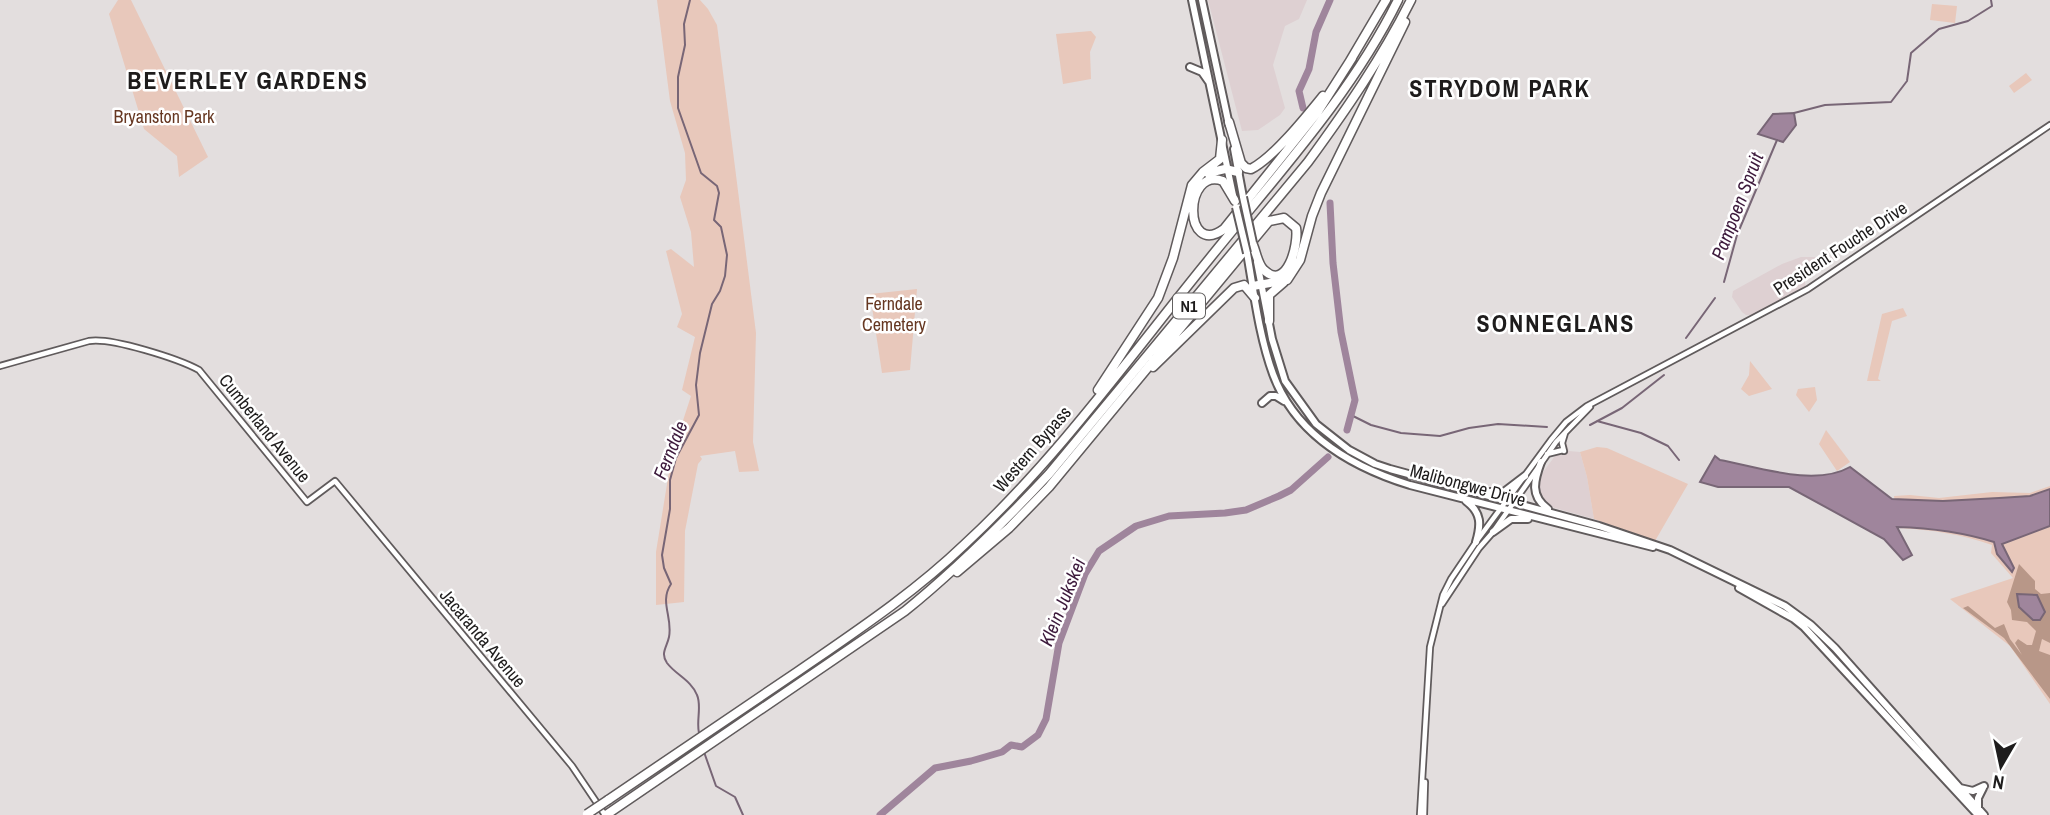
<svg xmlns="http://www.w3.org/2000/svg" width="2050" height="815" viewBox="0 0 2050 815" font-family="'Archivo Narrow',sans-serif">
<rect width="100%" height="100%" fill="#e3dede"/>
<!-- built -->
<path fill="#ded0d2" d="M1208,0H1307L1299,19L1285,26L1273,65L1285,108L1280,115L1258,130L1242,131Z
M1801,257H1837L1804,279L1806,287L1753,315H1746L1742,312L1732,297L1733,291L1782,264Z
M1566,441L1569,451L1580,452L1587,477L1594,519L1548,506L1539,496L1538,479Z"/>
<!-- green -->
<path fill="#e8c8bb" d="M118,0H131L208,157L179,177L177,156L144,129L109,14Z
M657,0H700L708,9L717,25L756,333L753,442L759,471L739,472L735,451L700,456L702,459L698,464L685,531L684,602L656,605V552L668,478L674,448L691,396L682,390L695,337L677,327L682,314L666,251L671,249L694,267L691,232L680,197L686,180L685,153L670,101Z
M1932,4L1957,6L1955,23L1930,20Z
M1091,31L1096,37L1090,52L1091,79L1063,84L1056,34Z
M2026,73L2032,80L2014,93L2009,86Z
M917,289L910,370L882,373L870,294Z
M1903,308L1907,316L1892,321L1878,379L1881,381H1867L1882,314Z
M1750,361L1772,389L1749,396L1741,389L1749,375Z
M1815,387L1817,400L1809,412L1796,395L1798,389Z
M1826,430L1850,462L1837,471L1819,444Z
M1597,447L1607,448L1688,484L1655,541L1594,519L1587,477L1580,452Z
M2050,486V704L2010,646L1950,599L2013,578L1991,553L1992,545C1961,534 1932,530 1899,528L1894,496L1910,495L1939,498L1992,492L2030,493Z"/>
<!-- forest -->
<path fill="#b89788" d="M2019,564L2035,581V589L2041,594L2050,593V643L2042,639L2039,651L2050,655V699L2004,638L1963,608L1968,606L1995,628L2004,624L2010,639L2022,655L2015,643L2018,639L2027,645H2032L2036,631L2027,622L2012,620L2011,610L2007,602Z"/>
<!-- water -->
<path fill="#9f859c" stroke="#786676" stroke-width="2" d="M1794,113L1796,125L1783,142L1758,134L1773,114Z
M1715,456L1720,460C1758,467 1815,487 1850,467L1892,499L1943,501L1999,498L2030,496L2050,489V526L2002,544L2014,568L2012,572L1997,554L1994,542C1962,532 1930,528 1897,527L1912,555L1903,560L1884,539L1789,487H1718L1700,482Z
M2017,594L2037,595L2045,612L2040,620H2033L2019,607Z"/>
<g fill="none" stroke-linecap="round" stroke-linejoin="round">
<!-- stream -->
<path stroke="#786676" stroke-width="2" d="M690,0L684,24L685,45L678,77V108L701,173L717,186L719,193L714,220L721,227L727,255L725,276L720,291L712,304L700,353L696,385L699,415L676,458L670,480V509L662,555L664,568L671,584C659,602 673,617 669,637C667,647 660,653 667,663C676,675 691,680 697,695C702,706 696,721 699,733
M1794,113L1825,105L1891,102L1907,81L1911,53L1939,29L1968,21L1992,6L1991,0
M1724,282L1737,235L1777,140
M1686,338L1715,298
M1351,415L1371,425L1401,433L1440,436L1469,428L1498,424L1547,427
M1597,421L1641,433L1668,446L1679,460
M1590,425L1622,408L1664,375
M704,752L716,786L735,797L743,815"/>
<!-- river -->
<path stroke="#9f859c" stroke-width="7" d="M1303,108L1299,91L1309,69L1316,32L1330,0
M1330,203L1333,263L1341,332L1355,400L1347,430
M880,815L935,768L971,761L1002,752L1011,745L1022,747L1038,735L1046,719L1059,643L1085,574L1099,551L1136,526L1169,516L1225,513L1246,510L1279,496L1291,490L1328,457"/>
<!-- minor casing -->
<g stroke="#605b5c" stroke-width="8">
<path id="minor" d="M0,366L89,341C111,337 179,359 199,370L307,502L335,481L572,766L605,815
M1564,451L1562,443L1565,433
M1547,454L1563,450
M1442,604L1479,548L1493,532L1556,442L1590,407
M1420,815L1430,647L1443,595L1451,579L1476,542L1551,440L1566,422L1587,406L1808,289L2050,125
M1424,815L1425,782"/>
</g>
<!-- major casing -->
<g stroke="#605b5c" stroke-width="10">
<path id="major" d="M1192,0L1233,195
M1202,0L1229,125
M1190,67L1202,72L1209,82
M1234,149L1243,197
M1247,253C1254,292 1259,336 1273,374C1295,434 1352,467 1410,485L1653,547
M1257,262L1272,339L1285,381L1316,424L1349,450L1375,464L1390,469L1599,526L1670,550L1785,606L1811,625L1835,648L1984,815
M1262,403L1270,396H1276L1284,401
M1541,462C1534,481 1530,496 1548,509
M1490,492H1504L1525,476
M1466,501C1482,513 1481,525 1476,542
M1493,532L1511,519H1528
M1739,588L1794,619L1804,627L1978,815
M1960,788L1973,791L1984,786
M1978,809V798L1983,788"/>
</g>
<!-- highway casing -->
<g stroke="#605b5c" stroke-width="11">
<path id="highway" d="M1350,61L1386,0
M1229,122L1241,163L1246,168L1251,169C1274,157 1306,117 1323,96
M1208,173L1225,169L1238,172
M1235,201L1223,181C1183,166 1183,259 1224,229L1317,113L1352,58
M1253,286L1287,280L1300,260L1312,216L1321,193L1405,22
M1269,321V295L1284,282
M1153,367L1234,288L1244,285L1255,298
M1098,390L1158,298L1173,258L1192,185L1203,172L1220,159L1222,140
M957,572L1009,528L1049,487L1269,221L1284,218L1296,228C1299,244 1287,292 1264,270C1258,265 1256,252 1253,245
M608,800C671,757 734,715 797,672C855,632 914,593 965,544C1057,459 1131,355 1210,258C1276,176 1351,95 1398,0
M606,815L905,611C957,569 1004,522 1049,474L1308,162C1346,110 1382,58 1411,0"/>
</g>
<!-- minor -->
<use href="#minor" stroke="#fff" stroke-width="4.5"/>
<!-- major -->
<use href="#major" stroke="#fff" stroke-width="6"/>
<!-- highway -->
<use href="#highway" stroke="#fff" stroke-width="8"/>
<!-- major-bridge casing -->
<g stroke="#605b5c" stroke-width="10" stroke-linecap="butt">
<path id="major-bridge" d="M1243,197L1253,243
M1236,207L1247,253"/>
</g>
<!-- highway-bridge casing -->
<g stroke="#605b5c" stroke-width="11" stroke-linecap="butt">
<path id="highway-bridge" d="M587,814L608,800"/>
</g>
<!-- major-bridge -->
<use href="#major-bridge" stroke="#fff" stroke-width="6"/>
<!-- highway-bridge -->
<use href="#highway-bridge" stroke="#fff" stroke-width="8"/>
</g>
<g text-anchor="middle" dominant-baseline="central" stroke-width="5" stroke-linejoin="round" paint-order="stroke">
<!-- shield labels -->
<rect fill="#fff" stroke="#626060" stroke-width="2" x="1173" y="293.5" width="32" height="25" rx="5"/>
<g font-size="16" font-weight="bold" fill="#1e1c1c">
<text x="1189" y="306">N1</text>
</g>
<!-- park labels -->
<g font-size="18" fill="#663721" stroke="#fff">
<text x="164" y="116">Bryanston Park</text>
<text x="894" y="303">Ferndale<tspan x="894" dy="21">Cemetery</tspan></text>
</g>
<!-- street labels -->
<g font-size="18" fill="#1e1c1c" stroke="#fff">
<text transform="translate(1840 248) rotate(-33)">President Fouche Drive</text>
<text transform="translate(265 428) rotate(51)">Cumberland Avenue</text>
<text transform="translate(1032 449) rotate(-49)">Western Bypass</text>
<text transform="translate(1468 485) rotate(15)">Malibongwe Drive</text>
<text transform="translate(483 638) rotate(50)">Jacaranda Avenue</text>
</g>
<!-- water labels -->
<g font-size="19" font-style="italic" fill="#3d1a3c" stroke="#fff">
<text transform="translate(1737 206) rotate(-69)">Pampoen Spruit</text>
<text transform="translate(670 450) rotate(-68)">Ferndale</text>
<text transform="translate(1062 602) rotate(-68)">Klein Jukskei</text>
</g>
<!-- district labels -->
<g font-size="24" font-weight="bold" letter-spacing="2" fill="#1e1c1c" stroke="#fff">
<text x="248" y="80">BEVERLEY GARDENS</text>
<text x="1500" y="88">STRYDOM PARK</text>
<text x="1556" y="323">SONNEGLANS</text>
</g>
</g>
<!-- north arrow -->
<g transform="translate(2001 766) rotate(189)" stroke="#ffffff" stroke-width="5" paint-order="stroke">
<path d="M0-5L12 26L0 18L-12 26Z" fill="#1e1c1c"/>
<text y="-10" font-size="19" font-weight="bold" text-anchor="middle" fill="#1e1c1c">N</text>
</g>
</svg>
